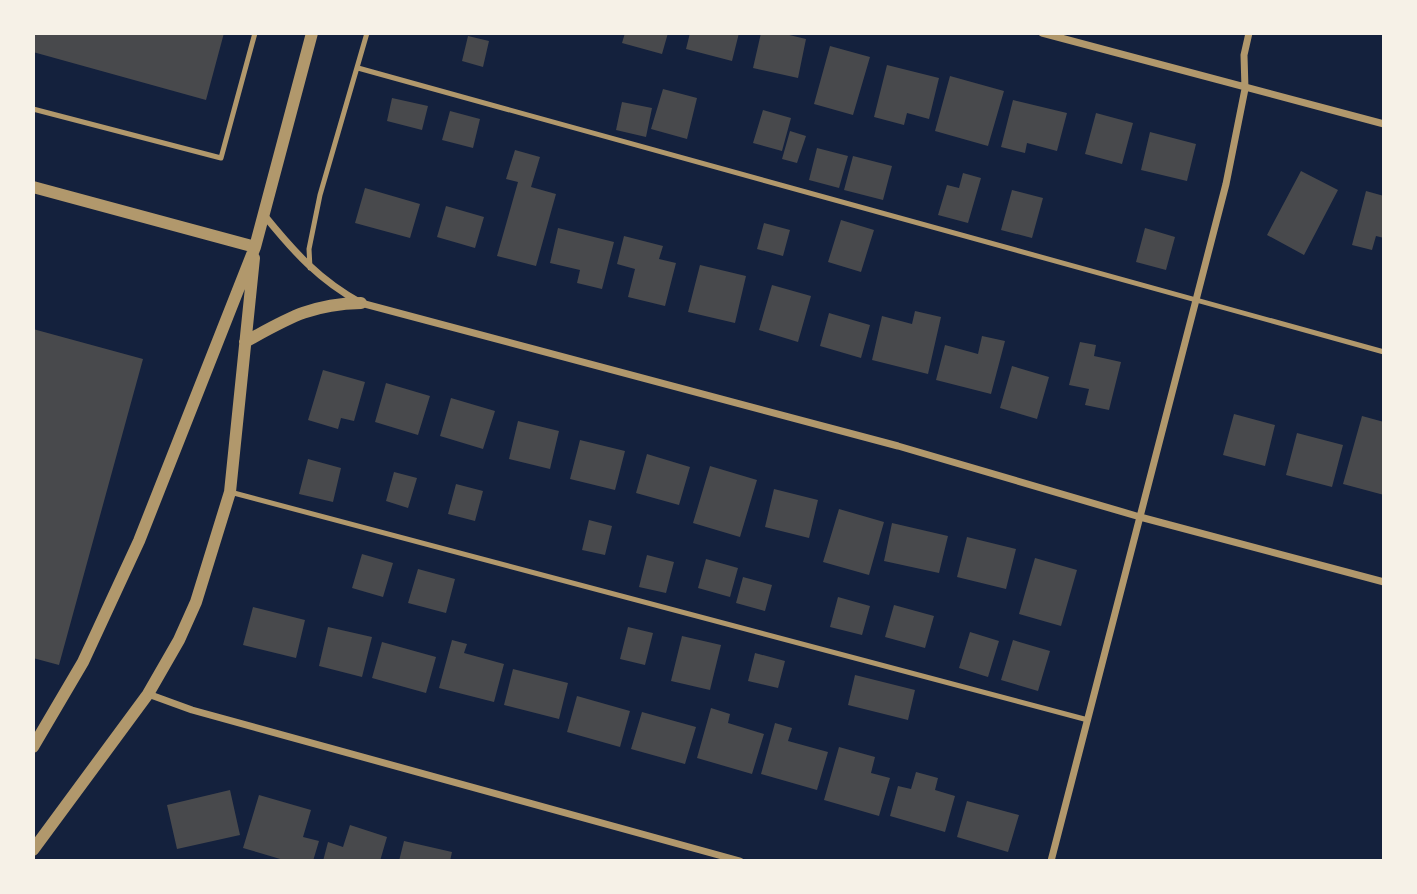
<svg xmlns="http://www.w3.org/2000/svg" width="1417" height="894" viewBox="0 0 1417 894" font-family="Ubuntu,sans-serif">
<rect width="100%" height="100%" fill="#14213d"/>
<!-- building -->
<path fill="#48494c" d="M33,33H224L206,100L33,52Z
M625,33H668L662,54L622,43Z
M690,33H739L732,61L686,49Z
M761,33H781L806,39L798,78L753,68Z
M468,36L489,41L483,67L462,61Z
M830,46L870,57L853,115L814,104Z
M887,65L939,78L929,119L907,113L904,125L874,117Z
M950,76L1004,91L988,146L935,131Z
M663,89L697,98L687,139L651,129Z
M392,98L428,106L422,130L387,121Z
M1013,100L1067,113L1057,151L1027,143L1025,153L1001,147Z
M622,102L652,108L646,137L616,130Z
M763,110L791,118L782,151L753,143Z
M450,111L480,119L473,148L442,140Z
M1096,113L1133,123L1122,164L1085,154Z
M790,131L806,136L797,163L782,159Z
M1150,132L1196,144L1187,181L1141,170Z
M817,148L848,156L839,188L809,180Z
M515,150L540,157L531,187L556,194L536,266L497,256L518,182L506,179Z
M853,156L892,166L883,200L844,190Z
M1301,171L1338,190L1304,255L1267,235Z
M963,173L981,178L968,223L938,215L947,185L959,188Z
M365,188L420,204L410,238L355,223Z
M1012,190L1043,198L1032,238L1001,230Z
M1366,191L1384,196V238L1376,236L1372,250L1352,245Z
M446,206L484,217L475,248L437,237Z
M841,220L874,230L861,272L828,262Z
M764,223L790,230L783,256L757,249Z
M558,228L614,242L602,289L577,283L580,270L550,263Z
M1145,228L1175,237L1166,270L1136,262Z
M624,236L663,246L659,259L676,263L665,306L628,297L635,269L617,264Z
M700,265L746,276L735,323L688,312Z
M772,285L811,296L798,342L759,330Z
M915,311L941,317L928,374L872,360L882,316L912,324Z
M829,313L870,325L861,358L820,346Z
M33,329L143,359L59,665L33,658Z
M982,336L1005,341L991,394L936,380L945,345L978,354Z
M1080,342L1096,345L1094,356L1121,362L1109,410L1085,405L1089,389L1069,385Z
M1012,366L1049,377L1037,419L1000,408Z
M323,370L365,382L354,421L341,418L338,429L308,420Z
M386,383L430,396L418,435L375,422Z
M451,398L495,411L483,449L440,436Z
M1234,414L1275,425L1265,466L1223,455Z
M1362,416L1384,422V495L1343,484Z
M518,421L559,431L550,469L509,459Z
M1297,433L1343,445L1332,487L1286,475Z
M580,440L625,451L615,490L570,479Z
M647,454L690,467L679,505L636,493Z
M308,459L341,468L333,502L299,494Z
M710,466L757,480L740,537L693,523Z
M394,472L417,478L408,508L386,501Z
M456,484L483,491L475,521L448,514Z
M774,489L818,500L809,538L765,527Z
M839,509L884,522L869,575L823,562Z
M589,520L612,526L605,555L582,550Z
M892,523L948,536L939,573L884,561Z
M967,537L1016,549L1006,589L957,577Z
M362,554L393,563L383,597L352,588Z
M647,555L674,562L666,593L639,587Z
M1035,558L1077,570L1061,626L1019,614Z
M706,559L738,568L730,597L698,588Z
M418,569L455,579L446,613L408,603Z
M743,577L772,585L765,611L736,603Z
M838,597L870,606L862,635L830,627Z
M894,605L934,616L925,648L885,637Z
M253,607L305,620L296,658L243,645Z
M328,627L372,637L362,677L319,666Z
M628,627L653,633L645,665L620,659Z
M970,632L999,641L988,677L959,668Z
M682,636L721,645L710,690L671,681Z
M452,640L467,644L464,653L504,664L494,702L439,688Z
M1013,640L1050,651L1038,691L1001,680Z
M382,642L436,657L426,693L372,678Z
M755,653L785,661L778,688L748,681Z
M513,669L568,683L559,719L504,705Z
M855,675L915,690L908,720L848,705Z
M577,696L630,711L620,747L567,732Z
M711,708L730,714L728,723L764,734L752,774L697,758Z
M642,712L696,727L685,764L631,749Z
M775,723L792,728L788,741L828,752L817,790L761,774Z
M839,747L875,757L871,773L890,778L879,816L824,800Z
M916,772L938,778L935,790L955,796L945,832L890,816L898,786L911,789Z
M230,790L240,835L177,849L167,805Z
M259,795L311,810L303,837L319,841L313,861H287L243,848Z
M967,801L1019,815L1008,852L957,837Z
M350,825L387,837L380,861H323L328,842L343,847Z
M404,841L452,852L450,861H399Z"/>
<g fill="none" stroke-linecap="round" stroke-linejoin="round">
<!-- service -->
<path stroke="#b1986c" stroke-width="5" d="M358,68L1384,352
M33,109L221,158L255,33
M310,268L309,249L320,195L367,33
M230,492L1088,720"/>
<!-- minor -->
<path stroke="#b1986c" stroke-width="7" d="M1042,33L1384,124
M264,215C294,252 319,280 361,303L898,446L1140,517L1384,582
M148,694L192,710L740,861
M1051,861L1226,184L1245,89L1244,55L1249,33"/>
<!-- tertiary -->
<path stroke="#b1986c" stroke-width="12" d="M33,187L255,247
M245,342C287,319 310,304 361,303
M33,747L83,662L139,541L255,247L312,33
M33,850L148,694L179,640L196,602L230,492L254,258"/>
</g>
<!-- border -->
<rect width="1417" height="894" fill="none" stroke="#f6f1e7" stroke-width="70"/>
</svg>
